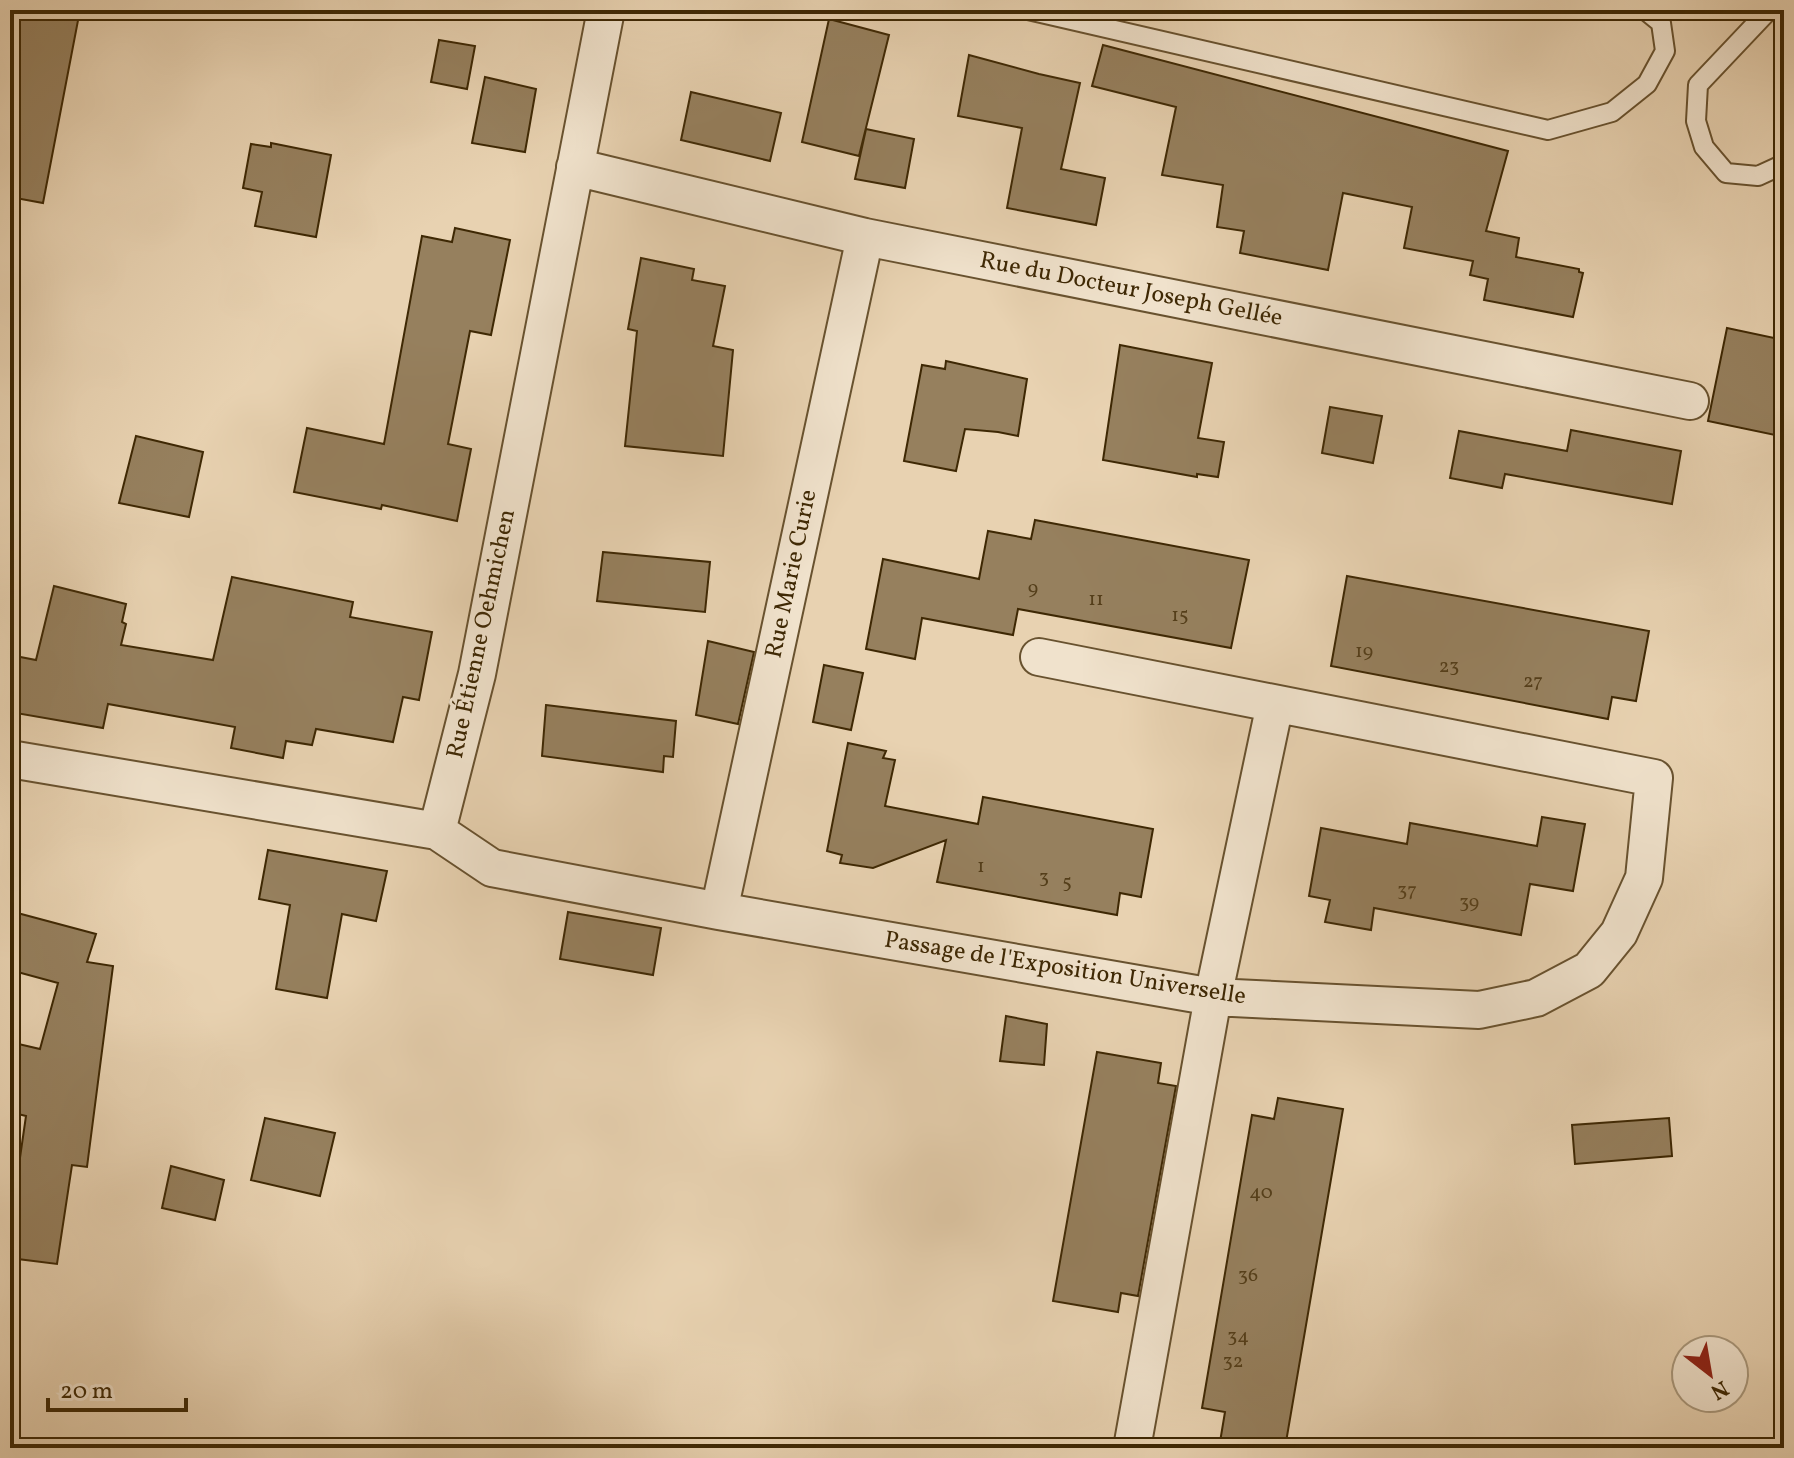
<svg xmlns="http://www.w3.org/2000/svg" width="1794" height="1458" viewBox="0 0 1794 1458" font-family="Vollkorn,serif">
<rect width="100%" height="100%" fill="#e8d2b1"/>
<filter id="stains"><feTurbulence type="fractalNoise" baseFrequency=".0025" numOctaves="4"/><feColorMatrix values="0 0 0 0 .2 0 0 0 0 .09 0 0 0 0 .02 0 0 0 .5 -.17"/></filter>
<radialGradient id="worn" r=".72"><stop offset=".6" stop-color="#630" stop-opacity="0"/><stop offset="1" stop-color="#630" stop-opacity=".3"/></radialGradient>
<!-- building -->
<path fill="#96805e" stroke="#3e2804" stroke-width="2" d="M13,10H80L43,203L10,197V26Z
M829,19L889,35L859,156L802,142Z
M439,40L475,46L467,89L431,82Z
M1103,45L1508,151L1486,231L1519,238L1516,257L1579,269V272L1583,273L1573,317L1484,300L1488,279L1470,275L1473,261L1404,248L1412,207L1343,193L1328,270L1240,253L1244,231L1217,227L1223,185L1162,175L1176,107L1092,86Z
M969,55L1039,74L1080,83L1061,169L1105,178L1096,225L1007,208L1022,128L958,116Z
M485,77L536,89L525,152L472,143Z
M691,92L781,113L770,161L681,140Z
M866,129L914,139L905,188L855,179Z
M271,143L331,155L316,237L255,226L262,192L243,188L251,144L271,147Z
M455,228L510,240L491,335L470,331L448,444L471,449L457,521L382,505L381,509L294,492L307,428L384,444L422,236L452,242Z
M641,258L694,269L692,280L725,286L713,346L733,350L723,456L625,446L637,331L628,329Z
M1727,328L1784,340V416L1780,436L1708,421Z
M1120,345L1212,363L1198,438L1224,442L1218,477L1197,474V477L1103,460Z
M946,361L1027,379L1018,436L998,432L965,429L956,471L904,461L922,365L945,369Z
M1330,407L1382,416L1373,463L1322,453Z
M1571,430L1681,451L1672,504L1505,474L1502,488L1450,478L1459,431L1567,451Z
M136,436L203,452L189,517L119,503Z
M1035,520L1249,560L1231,648L1018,609L1013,635L922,618L915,659L866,649L883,559L979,579L988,531L1031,539Z
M603,552L710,562L705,612L597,601Z
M1347,576L1649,631L1636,701L1612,697L1608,719L1331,666Z
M232,577L353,602L350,617L432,632L419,700L403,697L393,742L316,729L312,745L286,741L283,758L231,748L235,727L108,704L103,728L10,712V655L36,660L54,586L126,604L122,622L126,624L121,645L213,660Z
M708,641L754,652L738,724L696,715Z
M824,665L863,673L851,730L813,722Z
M546,705L676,721L673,757L664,756L663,772L542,756Z
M848,743L886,751L883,758L895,760L885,806L978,824L983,797L1153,829L1141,897L1120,893L1117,915L937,882L946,840L873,868L840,863L842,855L827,851Z
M1542,817L1585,824L1573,891L1530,884L1521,935L1374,908L1371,930L1325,922L1330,900L1309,896L1321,828L1407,844L1410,823L1537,846Z
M268,850L387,871L376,921L342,914L327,998L276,989L290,905L259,899Z
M10,911L96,934L87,962L113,966L87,1167L72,1165L57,1264L10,1258V1227L26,1116L10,1112V1042L40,1049L58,983L10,970Z
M568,912L661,928L653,975L560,959Z
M1006,1016L1047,1024L1044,1065L1000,1061Z
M1097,1052L1161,1063L1158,1083L1176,1086L1138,1296L1121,1293L1118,1312L1053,1301Z
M1278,1098L1343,1109L1285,1448H1219L1225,1412L1202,1408L1252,1115L1274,1119Z
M265,1118L335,1133L320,1196L251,1180Z
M1669,1118L1672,1156L1575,1164L1572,1125Z
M171,1166L224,1180L215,1220L162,1208Z"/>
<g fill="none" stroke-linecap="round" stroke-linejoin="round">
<!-- service casing -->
<g stroke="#68522f" stroke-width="22">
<path id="service" d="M1028,10L1548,130L1612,112L1647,84L1665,51L1661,23L1645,10
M1769,10L1698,85L1696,121L1704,147L1726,173L1758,176L1784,164"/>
</g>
<!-- minor casing -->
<g stroke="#68522f" stroke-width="40">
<path id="minor" d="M575,167L865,237L1690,401
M10,759L437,831L492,868L719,911L1213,997L1479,1010L1536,998L1589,970L1619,933L1644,878L1654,778L1039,657
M437,831L477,674L606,10
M719,911L865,237
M1132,1448L1213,997L1275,704"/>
</g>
<!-- service -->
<use href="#service" stroke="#f0e2cc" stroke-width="18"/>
<!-- minor -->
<use href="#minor" stroke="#f0e2cc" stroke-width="36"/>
</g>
<g text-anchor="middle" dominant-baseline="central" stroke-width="6" stroke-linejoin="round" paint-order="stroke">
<!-- number labels -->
<g font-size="20" fill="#543e1a">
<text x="1033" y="589">9</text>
<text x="1096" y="600">11</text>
<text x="1180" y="616">15</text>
<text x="1364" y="652">19</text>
<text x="1449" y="667">23</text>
<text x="1533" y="682">27</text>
<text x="981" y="867">1</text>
<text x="1044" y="878">3</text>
<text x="1067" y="883">5</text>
<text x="1407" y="891">37</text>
<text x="1469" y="903">39</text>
<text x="1261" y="1193">40</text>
<text x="1248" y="1276">36</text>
<text x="1238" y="1337">34</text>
<text x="1233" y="1362">32</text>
</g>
<!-- street labels -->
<g font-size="24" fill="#3e2804" stroke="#f0e2cc">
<text transform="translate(1131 290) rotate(11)">Rue du Docteur Joseph Gellée</text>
<text transform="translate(792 574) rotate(-78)">Rue Marie Curie</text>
<text transform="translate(482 634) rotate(-78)">Rue Étienne Oehmichen</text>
<text transform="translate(1065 969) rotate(9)">Passage de l'Exposition Universelle</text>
</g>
</g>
<!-- margin -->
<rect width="1794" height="1458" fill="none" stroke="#e8d2b1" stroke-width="40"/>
<rect x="12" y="12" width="1770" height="1434" fill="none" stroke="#3e2804" stroke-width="4"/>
<rect x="20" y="20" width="1754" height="1418" fill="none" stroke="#3e2804" stroke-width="2"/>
<!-- north arrow -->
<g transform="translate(1710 1374) rotate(149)"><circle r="38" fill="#f0e2cc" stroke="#a9987c" stroke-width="2"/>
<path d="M0-6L14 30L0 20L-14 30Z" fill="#8f2418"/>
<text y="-12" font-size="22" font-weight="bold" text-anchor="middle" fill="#3e2804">N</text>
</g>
<!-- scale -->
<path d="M48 1398v12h138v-12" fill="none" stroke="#3e2804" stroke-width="4"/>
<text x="60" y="1398" font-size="24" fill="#3e2804" stroke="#f0e2cc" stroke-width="6" paint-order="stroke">20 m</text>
<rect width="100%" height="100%" filter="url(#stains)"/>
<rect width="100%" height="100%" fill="url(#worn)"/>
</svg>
